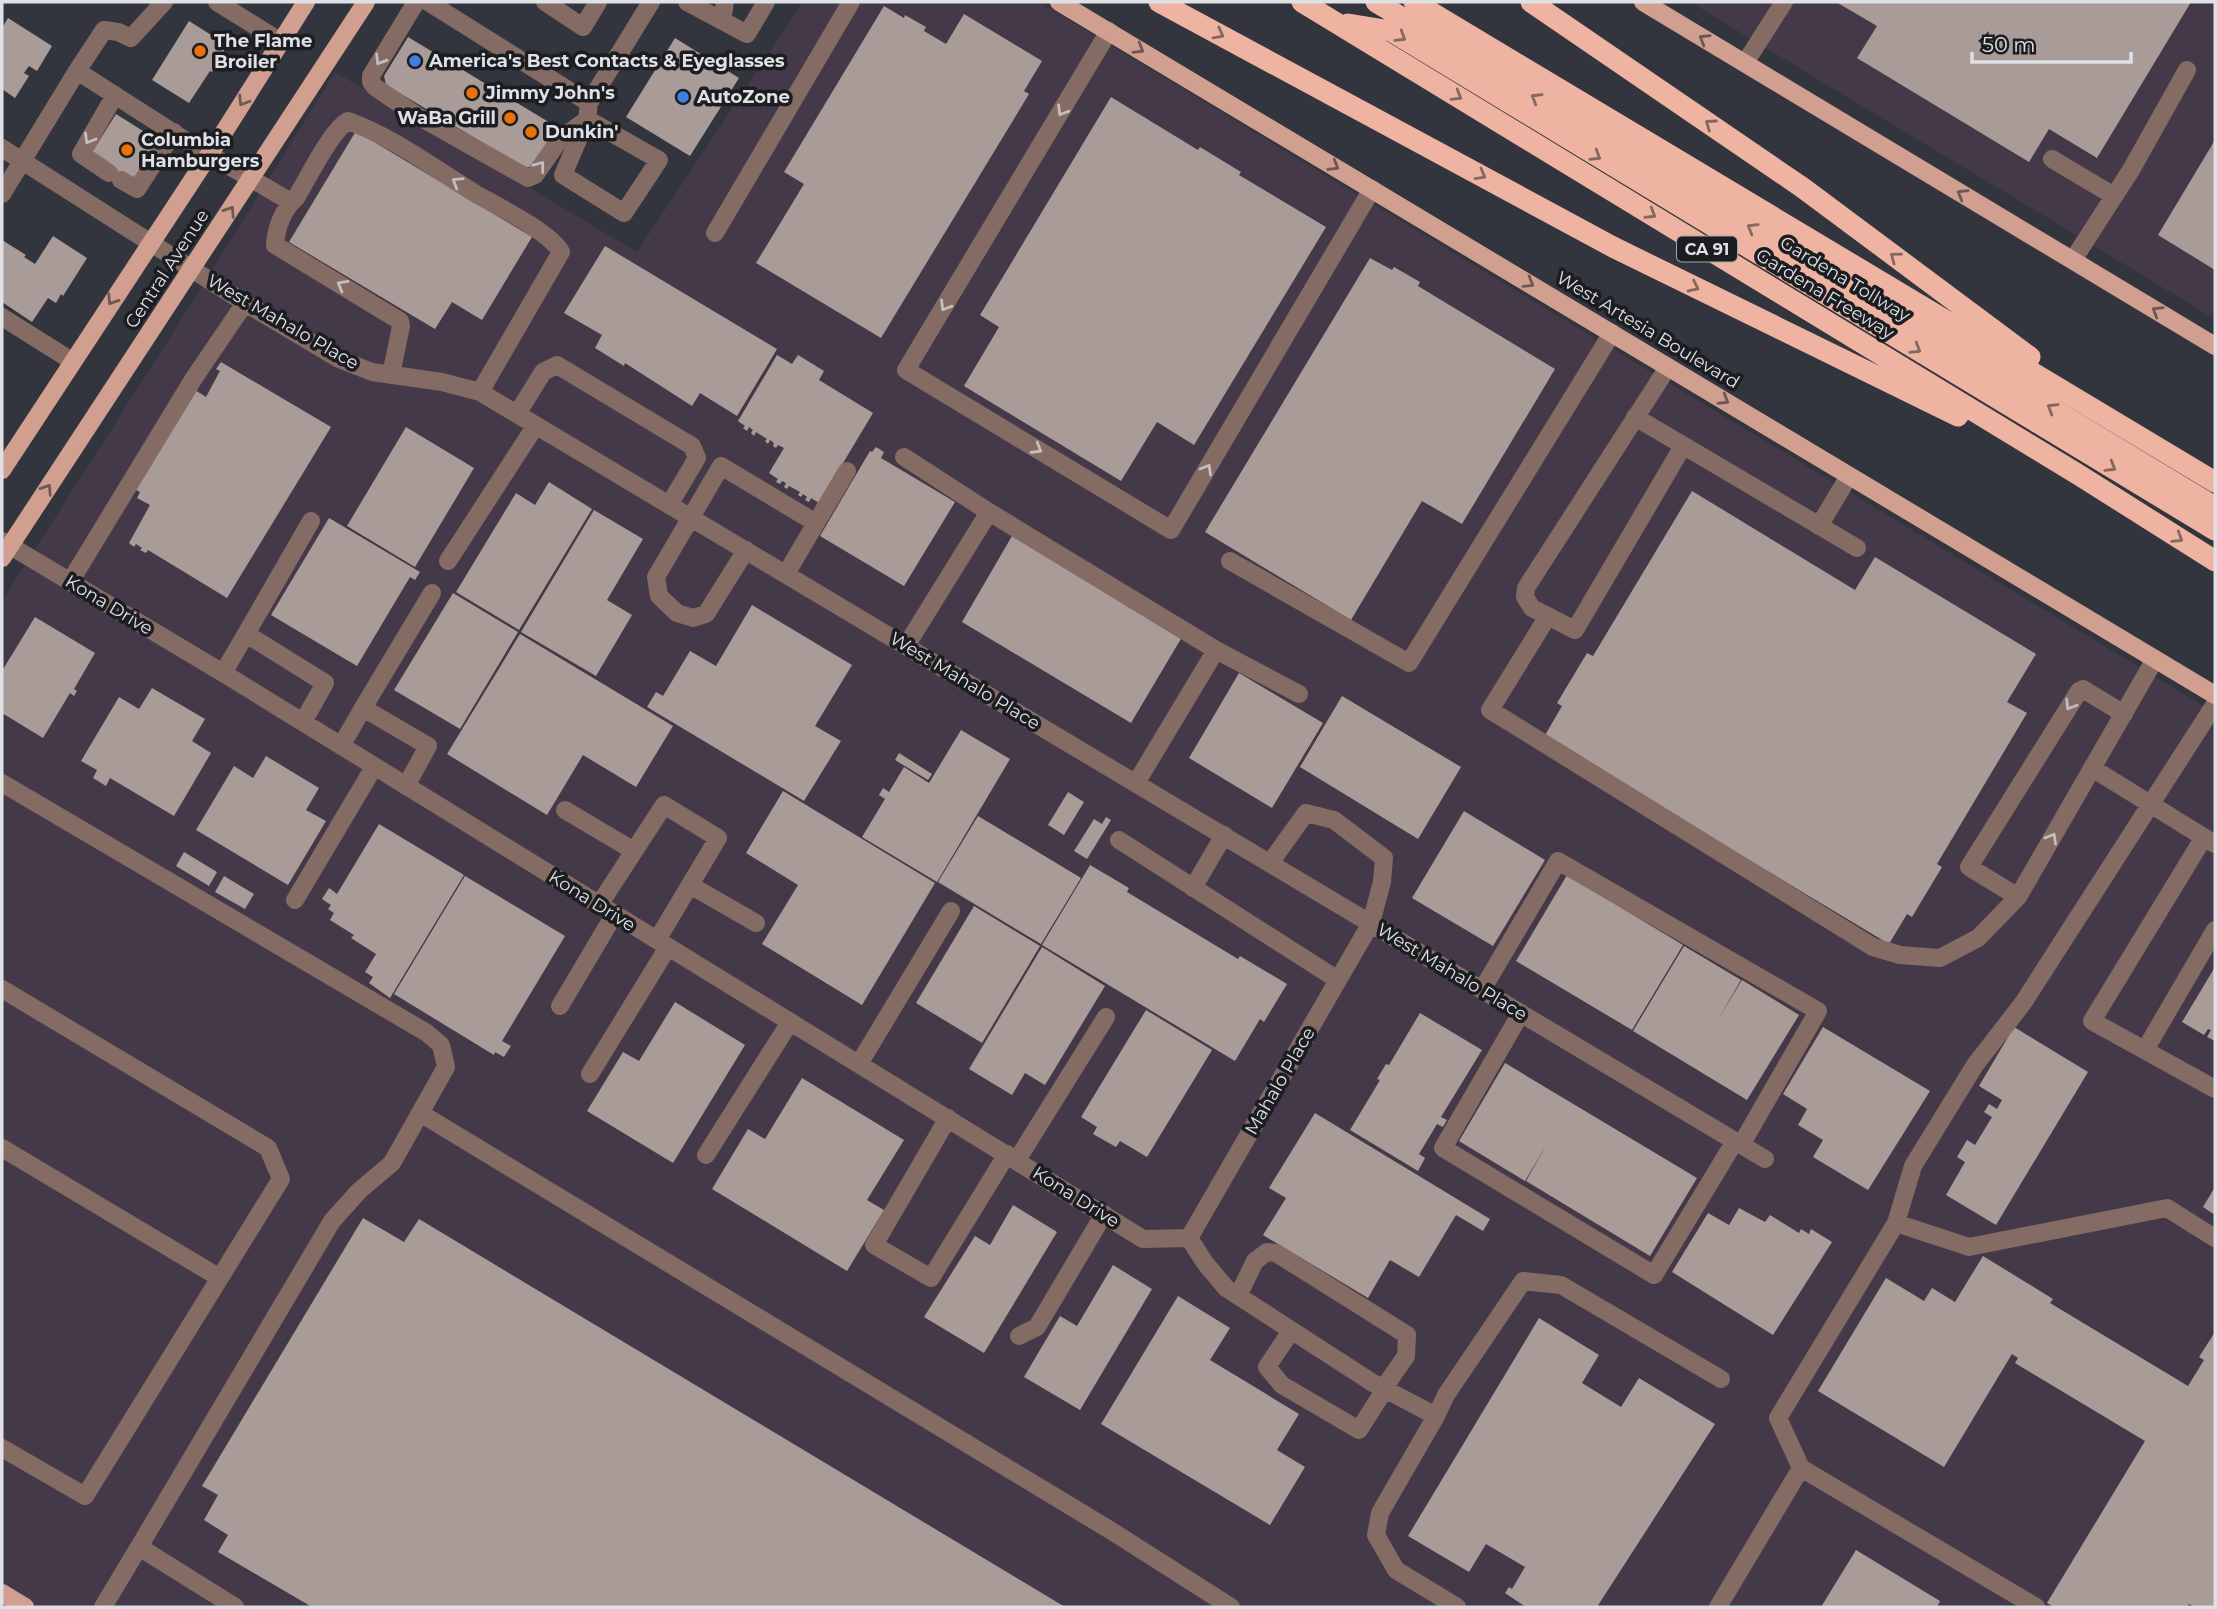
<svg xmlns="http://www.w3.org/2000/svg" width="2217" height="1609" viewBox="0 0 2217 1609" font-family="Montserrat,sans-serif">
<rect width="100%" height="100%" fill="#33353e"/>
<!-- industrial -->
<path fill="#443948" d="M803,2H1039L2215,713V1607H2V601L183,317L335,72L637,252Z
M1690,2H2215V319Z"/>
<!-- building -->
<path fill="#a99c98" d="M1836,2H2191L2097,158L2049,129L2029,162L1857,58L1877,26Z
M884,6L904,18L905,15L926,27L924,31L946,44L964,14L1042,61L1024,91L1029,94L881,338L756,263L804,184L784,172Z
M8,18L52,46L37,71L29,66L24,73L29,76L15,98L2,89V28Z
M189,21L227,45L212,72L210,71L189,103L152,80Z
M408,37L557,127L533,166L525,168L386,85L384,76Z
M675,38L739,78L690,156L626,117Z
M1111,97L1198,150L1200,147L1241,172L1239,175L1326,227L1194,445L1157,422L1121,481L964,386L999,327L980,315Z
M116,114L159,141L132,184L89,157Z
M356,131L532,237L482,320L452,302L435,329L289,242Z
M2215,140V270L2158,235Z
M53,236L87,258L63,296L61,294L56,303L48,298L32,322L2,302V240L26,255L24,257L35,264Z
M605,246L777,349L737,416L700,393L692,406L625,363L624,366L595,348L602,335L564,313Z
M1370,258L1392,270L1394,267L1420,282L1418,286L1555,369L1462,524L1422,501L1351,620L1205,532Z
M777,355L792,364L798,355L824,371L819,380L873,413L819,503L811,498L809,502L805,500L807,497L803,494L801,497L798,495L800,492L789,486L787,489L784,487L786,483L782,481L780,484L776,482L778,479L769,473L784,448L778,445L776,448L773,446L774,443L770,440L768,444L765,441L767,439L756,432L754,436L751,433L753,430L749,427L747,431L743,428L745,426L738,421Z
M221,362L331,427L227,598L148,550L146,553L140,550L142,548L136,544L134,547L129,543L150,505L137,498L140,492L134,489L195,390L206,397L220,371L216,369Z
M406,427L474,468L415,567L347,526Z
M876,447L884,452L881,458L955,502L904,586L820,536L870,451L872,452Z
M549,482L592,509L519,630L456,592L516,493L535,505Z
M1692,491L1855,590L1875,557L2036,654L2007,702L2027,713L1937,864L1942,867L1912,917L1907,914L1889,944L1544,737L1562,706L1557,703L1587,653L1593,656Z
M594,510L643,539L607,600L632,615L596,676L521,632Z
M329,518L420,572L415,580L410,577L357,666L271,615Z
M1012,536L1182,637L1131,723L962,622Z
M453,593L518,632L460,729L394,690Z
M752,605L852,665L815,726L841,741L804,801L647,707L656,692L663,696L690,651L716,666Z
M35,617L95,653L74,689L77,691L74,696L70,693L43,738L2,713V671Z
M520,634L673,726L636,787L583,755L547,815L447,754Z
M1239,673L1323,723L1272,808L1189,758Z
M152,688L205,719L192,741L211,753L174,816L110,778L106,786L93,778L97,770L81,761L119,697L139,709Z
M1342,696L1461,767L1418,839L1300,767Z
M961,730L1010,759L937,882L862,837L885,799L879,795L883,788L889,792L904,767L929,783Z
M899,753L932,774L928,780L895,760Z
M266,756L319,788L306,810L326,821L288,885L196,830L234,766L253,778Z
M783,791L935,883L862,1005L762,944L798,885L746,853Z
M1068,792L1084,802L1064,835L1048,825Z
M1464,811L1545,860L1493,946L1412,898Z
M978,816L1081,878L1041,944L938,882Z
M1106,817L1111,820L1087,859L1074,851L1094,819L1102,824Z
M379,824L464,875L390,998L369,983L373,977L365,972L376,954L351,938L354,935L330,920L334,913L328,909L331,905L322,899L329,888L337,894Z
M184,852L217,872L209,886L176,866Z
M1090,865L1129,888L1127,892L1238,959L1240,956L1287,984L1264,1022L1260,1019L1235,1061L1042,945Z
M1567,875L1683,945L1632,1030L1516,961Z
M224,876L254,894L245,909L215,892Z
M465,876L565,936L502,1041L511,1046L504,1057L495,1052L494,1055L394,994Z
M974,906L1040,946L982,1043L916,1003Z
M1684,946L1741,980L1717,1021L1742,980L1799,1015L1747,1100L1633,1031Z
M1042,947L1105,986L1045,1085L1025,1073L1012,1095L969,1069Z
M2215,967V1041L2207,1037L2211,1030L2208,1029L2204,1035L2182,1022Z
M675,1002L745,1045L673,1163L587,1111L623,1052L639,1061Z
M1146,1010L1212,1050L1147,1157L1120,1141L1116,1147L1093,1134L1097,1127L1081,1117Z
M1420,1013L1482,1050L1441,1117L1447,1120L1443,1127L1437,1124L1419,1154L1425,1158L1418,1171L1350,1130L1380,1080L1377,1079L1386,1064L1389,1065Z
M1823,1027L1930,1091L1868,1190L1813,1157L1823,1140L1798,1125L1807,1109L1783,1094Z
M2014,1027L2088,1072L1996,1225L1946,1195L1965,1162L1957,1157L1967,1140L1975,1145L1992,1117L1984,1112L1989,1104L1997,1109L2002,1100L1979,1086Z
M1505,1063L1697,1178L1650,1256L1526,1181L1547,1144L1525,1181L1459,1141Z
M802,1078L904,1140L867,1200L884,1210L847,1271L712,1189L748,1129L765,1139Z
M1315,1113L1490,1219L1483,1231L1456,1215L1419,1277L1390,1260L1368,1298L1263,1235L1286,1198L1269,1188Z
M2215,1187V1215L2203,1207Z
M1013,1205L1057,1232L984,1353L924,1317L975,1236L990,1245Z
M1739,1208L1765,1222L1770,1215L1799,1233L1801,1229L1809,1234L1811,1229L1832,1242L1773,1335L1672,1272L1708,1213L1729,1225Z
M363,1218L404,1242L419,1219L1065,1607H312L218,1552L228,1535L204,1520L218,1495L202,1486Z
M1983,1256L2053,1299L2050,1303L2188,1386L2204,1360L2199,1357L2215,1332V1607H2195L2189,1604L2187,1607H2054L2047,1603L2145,1441L2015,1363L2018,1358L2012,1354L1944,1467L1818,1391L1886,1278L1924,1301L1932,1288L1955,1302Z
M1113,1265L1152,1289L1080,1410L1024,1377L1060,1316L1077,1326Z
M1178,1296L1230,1328L1210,1360L1299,1414L1277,1450L1305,1467L1270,1525L1101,1424Z
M1539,1318L1599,1355L1582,1383L1621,1407L1639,1378L1715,1424L1597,1607H1526L1505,1593L1509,1587L1512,1589L1525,1567L1486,1544L1469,1572L1408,1536Z
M1856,1550L1940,1601L1937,1607H1821Z"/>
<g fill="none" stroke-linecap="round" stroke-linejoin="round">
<!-- minor -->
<path stroke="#846b64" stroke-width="18" d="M164,2L131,38L118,32L104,30L77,71L188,142L291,202
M217,2L281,42
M416,2L371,76V82L375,87L416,115L528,178L535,175L560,139L585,121
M428,2L589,103L587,119L563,175L624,213L659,160L587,119
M545,2L583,27L598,2
M687,2L747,34L766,2
M722,21L725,2
M1109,31L906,370L1171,530L1372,189
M1745,63L1784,2
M589,103L651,2
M2,148L245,303L339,359L372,372L442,382L480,392L1765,1159
M2052,159L2114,196
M109,173L81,154L115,95
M121,180L137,189L174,132
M2,194L77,71
M715,233L851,2
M2073,260L2131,170L2187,70
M2,317L72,361
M1668,367L1526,588L1525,597L1532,608L1575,630L1683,446
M391,375L401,326L400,321L275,245C276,228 283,209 296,198C307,180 331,130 348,121C393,137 435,169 476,194C497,206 550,232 561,252L480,392
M517,414L543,372L557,365L692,446L697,458L669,505
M1635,417L1857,548
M904,457L989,512
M816,523L847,471
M1819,526L1849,476
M2,541L223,673L1143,1239L1189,1238
M746,550L706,614L693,618L677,613L659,596L656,577L721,466L816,523L786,574
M448,561L536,425
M1230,561L1409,663L1612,333
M70,582L194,378L245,303
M1548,616L1490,710L1873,947L1900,955L1940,958L1978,938L2018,897L2155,659
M246,634L311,521
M906,646L989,512L1216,650L1136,783
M1216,650L1299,694
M223,673L246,634L325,683L303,722
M363,708L432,593
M341,746L363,708L428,746L406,786
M2092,768L2215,844
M2,783L427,1033L441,1045L446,1067L392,1163L359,1191L332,1221L139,1547
M565,810L634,851
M2204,837L2092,1021L2215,1089
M1119,840L1338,980
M690,885L756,923
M1193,888L1224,835
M2018,897L1969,867L2079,691L2083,689L2124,714
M295,900L374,767
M599,905L664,805L718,838L657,940
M2,989L268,1148L281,1179L85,1496L2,1448
M1482,990L1558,861L1818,1011L1741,1145
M560,1006L614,915
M1521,1013L1443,1148L1654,1275L1735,1141
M2145,1050L2215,930
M859,1064L951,911
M590,1074L668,947
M420,1113L1110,1530L1231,1607
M948,1118L874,1245L931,1278L1007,1154
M2,1148L220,1278
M706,1155L790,1022
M1017,1160L1106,1017
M1896,1223L1913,1166L1975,1065L2023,1003L2215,704
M1189,1238L1371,923L1382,882L1384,858L1334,820L1306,813L1270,863
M1189,1238L1205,1263L1226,1288L1373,1383L1436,1416L1380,1513L1376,1535L1396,1570L1457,1607
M1238,1296L1255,1261L1267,1252L1276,1253L1407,1335L1406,1356L1383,1389
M1291,1331L1267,1367L1282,1385L1359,1430L1385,1389
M1019,1336L1037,1327L1104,1214
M1436,1416L1446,1395L1523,1281L1561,1285L1721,1379
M1801,1468L1778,1418L1896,1223L1969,1247L2167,1208L2215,1238
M103,1607L139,1547L235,1607
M1718,1607L1801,1468L2036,1607"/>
<!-- major -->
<path stroke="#d09f90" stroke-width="18" d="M1059,2L2215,695
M1643,2L2215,346
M2,470L224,132L306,2
M2,558L366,2
M2,1593L25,1607"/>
<!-- highway -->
<path stroke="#eeb3a1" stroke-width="21" d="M1159,2L1613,247L1958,416
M1302,2L2079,475L2215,561
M1376,2L2215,507
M1414,2L2215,482
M1531,2L1803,188L2030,357
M1348,24L1391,31L2215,530"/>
</g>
<!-- one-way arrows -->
<defs><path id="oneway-chevron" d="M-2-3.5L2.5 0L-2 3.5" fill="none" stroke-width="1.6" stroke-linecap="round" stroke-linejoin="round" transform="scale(1.75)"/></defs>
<g stroke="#856861">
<use href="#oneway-chevron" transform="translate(1219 34) rotate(28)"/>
<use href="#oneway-chevron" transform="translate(1401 37) rotate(31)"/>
<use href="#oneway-chevron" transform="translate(1457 96) rotate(31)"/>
<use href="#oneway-chevron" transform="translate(1536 98) rotate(-149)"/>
<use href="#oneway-chevron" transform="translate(1710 124) rotate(-145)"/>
<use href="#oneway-chevron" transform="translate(1596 156) rotate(31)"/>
<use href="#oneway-chevron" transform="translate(1481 175) rotate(29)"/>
<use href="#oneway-chevron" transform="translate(1651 214) rotate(31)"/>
<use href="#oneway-chevron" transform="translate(1752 228) rotate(-149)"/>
<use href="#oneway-chevron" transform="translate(1895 257) rotate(-143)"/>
<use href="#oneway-chevron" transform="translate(1694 287) rotate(26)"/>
<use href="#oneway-chevron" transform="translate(1916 349) rotate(31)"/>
<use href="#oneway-chevron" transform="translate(2052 408) rotate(-149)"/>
<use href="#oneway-chevron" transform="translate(2111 467) rotate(31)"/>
<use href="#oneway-chevron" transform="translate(2178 538) rotate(32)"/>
</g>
<g stroke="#6d5853">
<use href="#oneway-chevron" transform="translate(1704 39) rotate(-149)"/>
<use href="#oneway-chevron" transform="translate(1139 49) rotate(31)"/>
<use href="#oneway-chevron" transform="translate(243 101) rotate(122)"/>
<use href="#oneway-chevron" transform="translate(1334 166) rotate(31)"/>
<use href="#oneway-chevron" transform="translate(1962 194) rotate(-149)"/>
<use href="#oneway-chevron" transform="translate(230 211) rotate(-57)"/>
<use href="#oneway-chevron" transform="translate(1529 283) rotate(31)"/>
<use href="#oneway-chevron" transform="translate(112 300) rotate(123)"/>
<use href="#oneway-chevron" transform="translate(2157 311) rotate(-149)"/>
<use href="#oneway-chevron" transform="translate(1724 400) rotate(31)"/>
<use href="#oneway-chevron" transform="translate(47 489) rotate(-57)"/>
</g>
<g stroke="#c4bebf">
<use href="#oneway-chevron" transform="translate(380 60) rotate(121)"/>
<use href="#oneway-chevron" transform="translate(1062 111) rotate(121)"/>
<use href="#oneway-chevron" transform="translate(89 139) rotate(120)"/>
<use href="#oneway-chevron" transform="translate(540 166) rotate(-53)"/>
<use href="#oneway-chevron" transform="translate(457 182) rotate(-148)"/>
<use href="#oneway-chevron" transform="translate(342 285) rotate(-150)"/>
<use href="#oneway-chevron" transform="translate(945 306) rotate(121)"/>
<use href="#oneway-chevron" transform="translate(1037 449) rotate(31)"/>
<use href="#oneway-chevron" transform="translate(1207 469) rotate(-60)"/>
<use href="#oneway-chevron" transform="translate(2070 705) rotate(122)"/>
<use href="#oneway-chevron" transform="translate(2052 838) rotate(-60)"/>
</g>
<!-- markers -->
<g fill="#e8710a" stroke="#1c1d21" stroke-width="2.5">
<circle cx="200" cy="51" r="7"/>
<circle cx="472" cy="93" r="7"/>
<circle cx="510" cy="118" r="7"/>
<circle cx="531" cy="132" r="7"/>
<circle cx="127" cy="150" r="7"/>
</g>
<g fill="#3f7fe0" stroke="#1c1d21" stroke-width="2.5">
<circle cx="415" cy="61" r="7"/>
<circle cx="683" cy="97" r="7"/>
</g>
<g text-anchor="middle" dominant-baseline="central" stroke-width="7" stroke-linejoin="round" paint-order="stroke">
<!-- shield labels -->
<rect fill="#1c1d21" stroke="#a4a6ab" stroke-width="2" x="1677" y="236.5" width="60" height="25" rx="5"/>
<g font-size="16" font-weight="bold" fill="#dfe1e6">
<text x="1707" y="249">CA 91</text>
</g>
<!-- poi labels -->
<g font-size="18" font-weight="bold" fill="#dfe1e6" stroke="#1c1d21" text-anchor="start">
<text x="214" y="41">The Flame<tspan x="214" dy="21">Broiler</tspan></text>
<text x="429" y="61">America's Best Contacts &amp; Eyeglasses</text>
<text x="486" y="93">Jimmy John's</text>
<text x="697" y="97">AutoZone</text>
<text x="496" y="118" text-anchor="end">WaBa Grill</text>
<text x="545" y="132">Dunkin'</text>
<text x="141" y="140">Columbia<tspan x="141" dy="21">Hamburgers</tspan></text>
</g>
<!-- street labels -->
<g font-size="18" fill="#dfe1e6" stroke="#1c1d21">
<text transform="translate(167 269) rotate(-57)">Central Avenue</text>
<text transform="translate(1845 279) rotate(31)">Gardena Tollway</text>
<text transform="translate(1825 294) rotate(31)">Gardena Freeway</text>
<text transform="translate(283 322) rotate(30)">West Mahalo Place</text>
<text transform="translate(1648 330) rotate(31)">West Artesia Boulevard</text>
<text transform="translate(109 605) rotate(31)">Kona Drive</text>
<text transform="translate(965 681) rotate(31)">West Mahalo Place</text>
<text transform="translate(592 901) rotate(32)">Kona Drive</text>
<text transform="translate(1452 972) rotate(31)">West Mahalo Place</text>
<text transform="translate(1280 1081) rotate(-60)">Mahalo Place</text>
<text transform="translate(1076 1197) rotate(32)">Kona Drive</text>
</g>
</g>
<!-- border -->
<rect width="2217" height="1609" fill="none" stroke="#dfe1e6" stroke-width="7"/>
<!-- scale -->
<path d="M1972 52v10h159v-10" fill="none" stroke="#dfe1e6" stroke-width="3.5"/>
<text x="1982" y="52" font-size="21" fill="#dfe1e6" stroke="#1c1d21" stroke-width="5" paint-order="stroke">50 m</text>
</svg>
